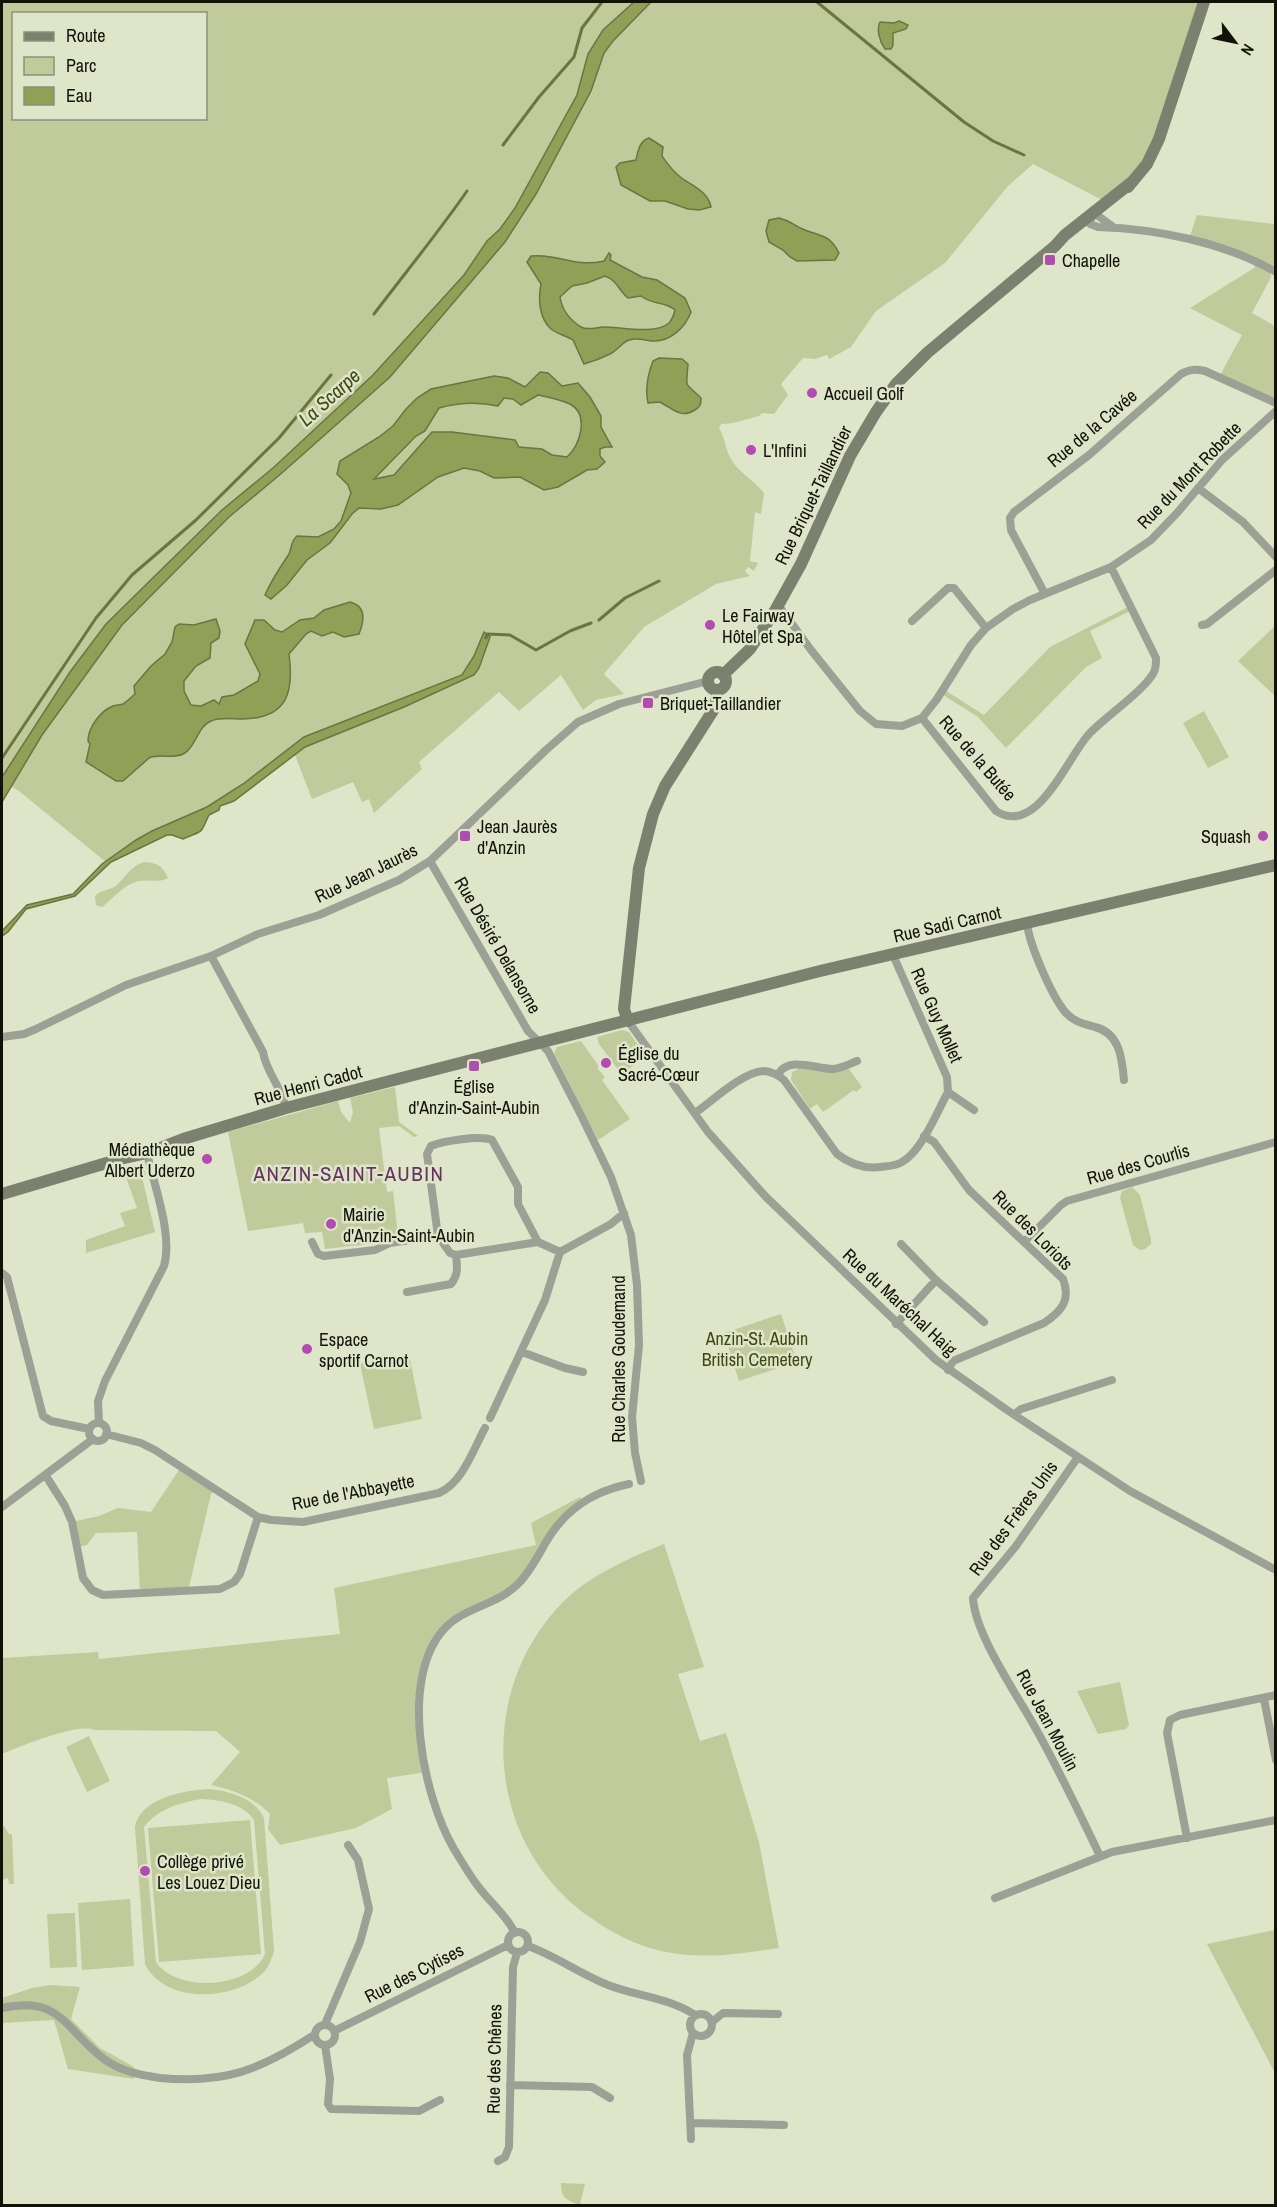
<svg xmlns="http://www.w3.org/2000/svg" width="1277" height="2207" viewBox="0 0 1277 2207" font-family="'Archivo Narrow',sans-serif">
<rect width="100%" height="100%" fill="#dfe5c9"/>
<!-- green -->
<path fill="#c0ca9b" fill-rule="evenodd" d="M2,2H1204L1147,164L1102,200L1033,164L1008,186L945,263L876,311L851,347L829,359L827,355L815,359L803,358L781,384L788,395L774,414L762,413L759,416C746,419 734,424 721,424L719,428C725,437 725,449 731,459C739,473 754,480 764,493L761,514L755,512L750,561L758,563L754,571L748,567L745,571L750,576L716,584L644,627L604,674L624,694L596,700L583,710L561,675L519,711L499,692L419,762L422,769L374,813L369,799L362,802L353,782L312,799L295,755L172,829L107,863L19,791L6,783L2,790ZM14,14H206V118H14Z
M1197,215L1275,224V272L1270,270L1271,277L1252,313L1275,326V403L1219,377L1242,335L1190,308L1254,268L1257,263L1189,239Z
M1130,606L1132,610L1090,631L1102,658L1086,667L1006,748L978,717L940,693L943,689L984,715L1050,647Z
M1275,626V696L1238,661Z
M1204,711L1229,757L1208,768L1183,723Z
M144,862C158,863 163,866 168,878C161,883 148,879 139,881C124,884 114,898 102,907L96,905L95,896C101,889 110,891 117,885C127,875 131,866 144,862Z
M622,1030L629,1032L646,1057L617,1077L620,1072L599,1044L597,1037Z
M581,1041L598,1065V1069L605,1077L602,1080L630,1119L598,1140L554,1053L557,1047Z
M800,1068L849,1069L862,1087L856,1092L854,1090L823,1112L817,1104L810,1109L791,1080L792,1072Z
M395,1087L399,1122L418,1136L414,1137L399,1126L379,1128L387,1192L393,1191L398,1236L378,1243L325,1249L322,1232L305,1233L303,1223L248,1231L228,1132L338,1101L341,1112L350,1123L353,1112L350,1098Z
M127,1167L145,1171L146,1175L142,1177L155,1232L86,1253V1240L125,1226L120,1213L137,1208L123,1169Z
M1132,1187L1140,1195L1151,1239V1244L1145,1249L1140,1250L1133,1245L1120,1198L1122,1191Z
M781,1314L797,1362L739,1381L724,1333Z
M409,1354L422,1419L374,1429L360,1364Z
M181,1467L215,1489L211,1494L188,1591L140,1593L137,1532L96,1533L87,1545L78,1547L72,1522L99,1516L118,1508L151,1512Z
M580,1497L584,1501L565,1516L519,1583L466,1613L434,1641L419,1692L427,1772L387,1778L392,1809L356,1828L280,1845L268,1829L270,1814C253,1797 234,1790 211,1785L240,1752L216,1731L94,1730C79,1722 18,1747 2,1754V1658L98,1652L99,1659L340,1634L334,1588L536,1545L531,1523Z
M664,1544L704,1667L678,1674L700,1741L726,1733L759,1842L779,1948C740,1954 700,1960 661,1951C636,1945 612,1933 591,1918C486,1846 474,1694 562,1603C590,1575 627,1559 664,1544Z
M1120,1682L1129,1725L1126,1729L1098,1734L1077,1691Z
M89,1736L110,1781L87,1792L66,1747Z
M209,1789C229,1791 255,1798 264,1818L274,1951C272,1958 269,1966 264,1972C235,2001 165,2005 145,1964L135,1827C140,1798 185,1790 209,1789ZM201,1799C219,1800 243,1803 254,1820L265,1954C250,1989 177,1993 156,1962L144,1827C158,1809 179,1803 201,1799Z
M250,1820L261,1954L159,1962L148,1828Z
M2,1826H4L9,1834H12L14,1884H9L8,1878L2,1880Z
M130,1899L134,1966L82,1970L78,1903Z
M75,1913L77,1967L50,1968L47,1914Z
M1275,1930H1276L1275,2073L1207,1944Z
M50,1985L80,1987L71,2019L100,2048L134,2067V2079L68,2069L54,2020L2,2023V1998L32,1988Z
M561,2183L585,2184L580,2205C566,2200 561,2198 561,2183Z"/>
<!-- water -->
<path fill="#929f57" stroke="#6b7540" stroke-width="1.5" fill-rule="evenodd" d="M634,2H651L613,41L604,53L591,91L536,194L505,242L390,377L283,472L229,517L122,625L42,735L2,802V777L70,672L106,624L222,510L273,468L373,375L464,275L487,241L500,229L515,208L577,95L588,54L603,30Z
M899,21L908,25L906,29L893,33V45L891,49H885C880,42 876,30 880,22L894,23Z
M649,138L663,147L662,156C667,163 671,169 678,175C689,185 708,190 711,207L699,210L688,209L665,201H650L621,185L616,167L620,163L636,160C638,151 639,141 649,138Z
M779,218C792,221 794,226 805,230C822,237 829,234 839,253L835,260L797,261L790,257L783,250L769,242L766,231L769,220Z
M609,253L611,255L610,260L642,277L657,280L685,298L691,312C685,328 670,342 652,341C644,340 637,337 629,340C621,343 617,351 610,354C604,357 591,362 584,364L573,340C567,336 557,334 551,329C539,318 538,299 541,284L527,262L531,256C559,253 573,268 604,261ZM605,276C617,280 619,291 628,298L641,296C652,305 665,301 675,310C674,314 672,320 669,323C656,335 620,327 604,327C596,327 589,331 581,327C570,320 562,310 560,297L572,286L587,283Z
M659,358L682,359L688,364C686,390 684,381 701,398C701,405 700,407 695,410C681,419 673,409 660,402L648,403C645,390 648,374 653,361Z
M540,372L548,373L562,386L578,383L590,397L601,416V427L612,447H605L600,449V456L605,462L597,469L587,470L558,487L544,490L520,477L494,478L480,471L464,468L438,477L398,505L381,509L359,508L352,514L330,543L307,560L287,585L271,599L265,595C271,581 279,569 287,557C293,550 289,543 297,536L318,537L334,529L341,521L351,493L348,485L337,474L340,461L379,437L393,426L406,409L417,398L431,389L494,376L508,378L525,387ZM538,395C548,397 561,400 570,404C589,414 581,445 567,457L552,455L542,449L519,447L515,440L452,432H432L394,475L374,479L416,436L425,431L439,408C457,403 479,402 498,406L504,398L513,399L521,405Z
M350,602C367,606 364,621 359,634L344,637L333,632L322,636L311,631L306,634L289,654C294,692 288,718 243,719C232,719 221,717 211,721C198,726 196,746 185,753C174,760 160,753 149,758L123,781H116L86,762L90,744L88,741C88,728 100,711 113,706C116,705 120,705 123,704C128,701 131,697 135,694L134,686L151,666L165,654L172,642L175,627L179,624L194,625L216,619L220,631L219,638L211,643L210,658L196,666L184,681V691L191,705L201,706L214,700L219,704L222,697L234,695L258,681L260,674L245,644L255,620H264L275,630L282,632L300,620L314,618L324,610Z
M484,632L490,637L479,668L474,675L404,707L305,747L234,801L220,806L219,810L209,815C199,836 205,829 183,839L172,835H167L111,862L75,896L26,909L8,932L2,936V931L27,905L73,894L102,864L136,840L152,831L207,807L243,784L304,737L462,675L474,656Z"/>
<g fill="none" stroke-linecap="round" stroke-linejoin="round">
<!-- stream -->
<path stroke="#6b7540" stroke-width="3" d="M817,2L964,122L993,141L1024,155
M503,145L539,97L574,57L582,28L602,2
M374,314C405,273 438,233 467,191
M599,620L625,598L659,581
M486,638L487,634L510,635L536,650L570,631L591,623
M2,758L96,618L132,575L196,520L279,438L331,375"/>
<!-- street -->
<path stroke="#9da094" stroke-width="8" d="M1113,227L1093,212L1090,224L1098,227C1158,229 1223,242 1276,272
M1198,488L1243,522L1276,557
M1045,594L1011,530L1010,518L1014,512L1089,455L1181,374C1190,369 1195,369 1205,371L1276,403
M776,609L782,610L811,650L860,711L876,724L902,726L922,718L937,699L971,645L986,628L1013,609L1030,600L1111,567L1151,540L1177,513L1222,460L1276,411
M912,621L948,588H954L986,628
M1202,625L1207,624L1276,570
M922,718L996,811C1038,838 1068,755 1090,733C1105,717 1145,690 1154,672C1156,668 1156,663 1156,658L1111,567
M430,861L528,1031L548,1051L582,1117L611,1177L631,1235L637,1285L639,1345L632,1417L635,1453L641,1481
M1027,923C1029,944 1052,997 1066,1013C1074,1022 1084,1024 1095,1027C1120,1033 1122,1059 1124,1080
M893,955L947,1077L948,1092L974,1110
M211,956L263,1052C266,1072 282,1088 286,1108
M628,1021L708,1132L766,1197L936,1360L1007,1410L1130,1491L1276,1570
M2,1037L24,1034L36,1029L126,985L211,956L258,934L319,915L399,880L430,861L546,750L578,722L619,704L708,681
M778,1074C790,1056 815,1069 833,1069C842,1068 849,1064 857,1061
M695,1113C712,1101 743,1072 763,1071C771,1071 778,1075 784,1080L837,1154C850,1164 864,1169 880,1167C888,1166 896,1166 902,1162C922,1151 937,1112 948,1092
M924,1136L934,1142L969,1190L1063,1279C1071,1300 1062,1311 1044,1323L953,1361L948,1370
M438,1236L427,1154L431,1146C443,1141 480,1135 492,1140L518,1187V1204L538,1242
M312,1242L318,1254L324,1256L375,1250L390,1243L438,1236L450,1253L456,1255L538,1242L560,1252
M1024,1242L1061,1205L1067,1201L1276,1142
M901,1244L936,1280L984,1322
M2,1273L7,1277L43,1416L51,1421L89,1429
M407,1292L451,1284C459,1274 457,1266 456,1255
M896,1324L936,1280
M522,1352L565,1368L583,1372
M1015,1414L1021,1409L1112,1380
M490,1418L545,1300L560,1252L611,1224L624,1213
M99,1423L98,1401L105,1381L164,1266C173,1234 154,1186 147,1153
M89 1432a9 9 0 1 1 18 0a9 9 0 1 1-18 0Z
M106,1434L141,1443L155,1450L258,1517L271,1520L303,1522L439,1493C463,1482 473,1450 485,1428
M1078,1457L1016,1546L973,1598C975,1635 1018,1696 1036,1729C1059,1770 1080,1814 1100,1856
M46,1476L65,1506L72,1522L83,1578L92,1590L103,1595L220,1589L234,1582L240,1574L258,1517
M2,1507L93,1439
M1264,1699L1276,1760
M1187,1838L1167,1733L1170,1720L1180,1715L1276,1695
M995,1898L1112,1852L1276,1820
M508 1942a10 10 0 1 1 20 0a10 10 0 1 1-20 0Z
M515,1933C507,1916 493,1905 481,1890C471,1878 462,1862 454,1849C423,1796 398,1678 445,1628C465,1607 497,1605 518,1584C530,1572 538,1556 546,1542C564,1511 593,1491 629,1484
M528,1946C556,1956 580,1974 608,1985C636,1996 670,1998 695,2015
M2,2008C61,1995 64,2029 104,2059C120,2071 140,2075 160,2078C225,2084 260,2070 314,2035
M690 2025a11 11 0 1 1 22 0a11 11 0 1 1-22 0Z
M712,2022L723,2013L778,2014
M325,2024L360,1942L369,1909L358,1860L348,1845
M315 2035a10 10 0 1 1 20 0a10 10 0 1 1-20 0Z
M334,2031L508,1945
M325,2045L330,2079L328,2104L331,2109L419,2111L440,2100
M510,2085L592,2087L610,2098
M692,2123L784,2125
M691,2139L687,2055L693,2033
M498,2161L505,2157L509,2147L513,1967L517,1953"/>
<!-- secondary -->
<path stroke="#7c806f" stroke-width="12" d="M1128,187L1147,164L1159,139L1204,2
M708 681a9 9 0 1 1 18 0a9 9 0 1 1-18 0Z
M723,675L750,649L776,609L801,564L850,456L876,412L896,384L927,353L1055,246L1065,235L1132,182
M628,1021L624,1009L639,868L653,814L665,786L714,709L717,695L716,690
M2,1194L120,1159L147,1153L183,1139L286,1108L390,1081L820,971L1276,865"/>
</g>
<!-- markers -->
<g fill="#b14cb1" stroke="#dfe5c9" stroke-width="2">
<rect x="1044" y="254" width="12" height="12" rx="3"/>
<circle cx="812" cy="393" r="6"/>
<circle cx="751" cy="450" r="6"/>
<circle cx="710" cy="625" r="6"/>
<rect x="642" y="697" width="12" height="12" rx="3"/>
<rect x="459" y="830" width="12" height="12" rx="3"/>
<circle cx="1263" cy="836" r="6"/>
<circle cx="606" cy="1063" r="6"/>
<rect x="468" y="1060" width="12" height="12" rx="3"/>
<circle cx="207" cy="1159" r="6"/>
<circle cx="331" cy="1224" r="6"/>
<circle cx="307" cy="1349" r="6"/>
<circle cx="145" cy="1871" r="6"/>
</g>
<g text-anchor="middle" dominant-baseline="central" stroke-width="5" stroke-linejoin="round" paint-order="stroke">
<!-- poi labels -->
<g font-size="18" fill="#111309" stroke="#dfe5c9" text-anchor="start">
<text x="1062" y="260">Chapelle</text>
<text x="824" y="393">Accueil Golf</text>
<text x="763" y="450">L'Infini</text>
<text x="722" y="615">Le Fairway<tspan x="722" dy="21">Hôtel et Spa</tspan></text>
<text x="660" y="703">Briquet-Taillandier</text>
<text x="477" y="826">Jean Jaurès<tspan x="477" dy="21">d'Anzin</tspan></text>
<text x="1251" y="836" text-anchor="end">Squash</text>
<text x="618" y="1053">Église du<tspan x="618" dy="21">Sacré-Cœur</tspan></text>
<text x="474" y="1086" text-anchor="middle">Église<tspan x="474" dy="21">d'Anzin-Saint-Aubin</tspan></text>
<text x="195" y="1149" text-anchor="end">Médiathèque<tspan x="195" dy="21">Albert Uderzo</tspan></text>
<text x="343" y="1214">Mairie<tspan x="343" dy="21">d'Anzin-Saint-Aubin</tspan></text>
<text x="319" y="1339">Espace<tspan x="319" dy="21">sportif Carnot</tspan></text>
<text x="157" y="1861">Collège privé<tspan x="157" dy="21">Les Louez Dieu</tspan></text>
</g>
<!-- street labels -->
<g font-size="18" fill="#111309" stroke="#dfe5c9">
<text transform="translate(1092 428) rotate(-40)">Rue de la Cavée</text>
<text transform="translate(1189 475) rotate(-46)">Rue du Mont Robette</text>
<text transform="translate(813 495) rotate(-64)">Rue Briquet-Taillandier</text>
<text transform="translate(978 758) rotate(49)">Rue de la Butée</text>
<text transform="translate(366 873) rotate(-26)">Rue Jean Jaurès</text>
<text transform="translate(947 924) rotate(-13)">Rue Sadi Carnot</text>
<text transform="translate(498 945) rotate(60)">Rue Désiré Delansorne</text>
<text transform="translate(937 1015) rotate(66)">Rue Guy Mollet</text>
<text transform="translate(308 1085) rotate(-15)">Rue Henri Cadot</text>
<text transform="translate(1138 1164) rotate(-16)">Rue des Courlis</text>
<text transform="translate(1033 1230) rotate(45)">Rue des Loriots</text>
<text transform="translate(900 1302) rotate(43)">Rue du Maréchal Haig</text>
<text transform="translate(618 1359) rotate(-90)">Rue Charles Goudemand</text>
<text transform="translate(353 1492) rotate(-11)">Rue de l'Abbayette</text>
<text transform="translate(1013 1518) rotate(-54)">Rue des Frères Unis</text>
<text transform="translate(1048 1720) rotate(62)">Rue Jean Moulin</text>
<text transform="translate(414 1973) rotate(-27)">Rue des Cytises</text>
<text transform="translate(494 2059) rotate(-89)">Rue des Chênes</text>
</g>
<!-- park labels -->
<g font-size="18" fill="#3f4710" stroke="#dfe5c9">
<text x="757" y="1338">Anzin-St. Aubin<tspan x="757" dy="21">British Cemetery</tspan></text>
</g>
<!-- water labels -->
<g font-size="20" font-style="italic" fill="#414913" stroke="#dfe5c9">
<text transform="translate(329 397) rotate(-42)">La Scarpe</text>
</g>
<!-- quarter labels -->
<g font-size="21" letter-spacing="1.5" fill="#633263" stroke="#dfe5c9">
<text x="349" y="1173">ANZIN-SAINT-AUBIN</text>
</g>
</g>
<!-- border -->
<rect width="1277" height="2207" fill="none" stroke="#111309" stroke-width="6"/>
<!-- legend -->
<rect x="12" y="12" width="195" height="108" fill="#dfe5c9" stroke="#8d917c" stroke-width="1.5"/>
<rect x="24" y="32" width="30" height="9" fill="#7c806f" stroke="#8d917c" stroke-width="1.5"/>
<text x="66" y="42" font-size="18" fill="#111309">Route</text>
<rect x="24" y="57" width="30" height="18" fill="#c0ca9b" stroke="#8d917c" stroke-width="1.5"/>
<text x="66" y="72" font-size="18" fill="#111309">Parc</text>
<rect x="24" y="87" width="30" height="18" fill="#929f57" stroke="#8d917c" stroke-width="1.5"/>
<text x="66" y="102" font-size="18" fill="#111309">Eau</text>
<!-- north arrow -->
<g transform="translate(1235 42) rotate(122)" stroke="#dfe5c9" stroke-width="4.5" paint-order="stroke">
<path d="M0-4.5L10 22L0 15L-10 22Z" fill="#111309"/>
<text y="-9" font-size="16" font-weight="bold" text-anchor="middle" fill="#111309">N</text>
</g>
</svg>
